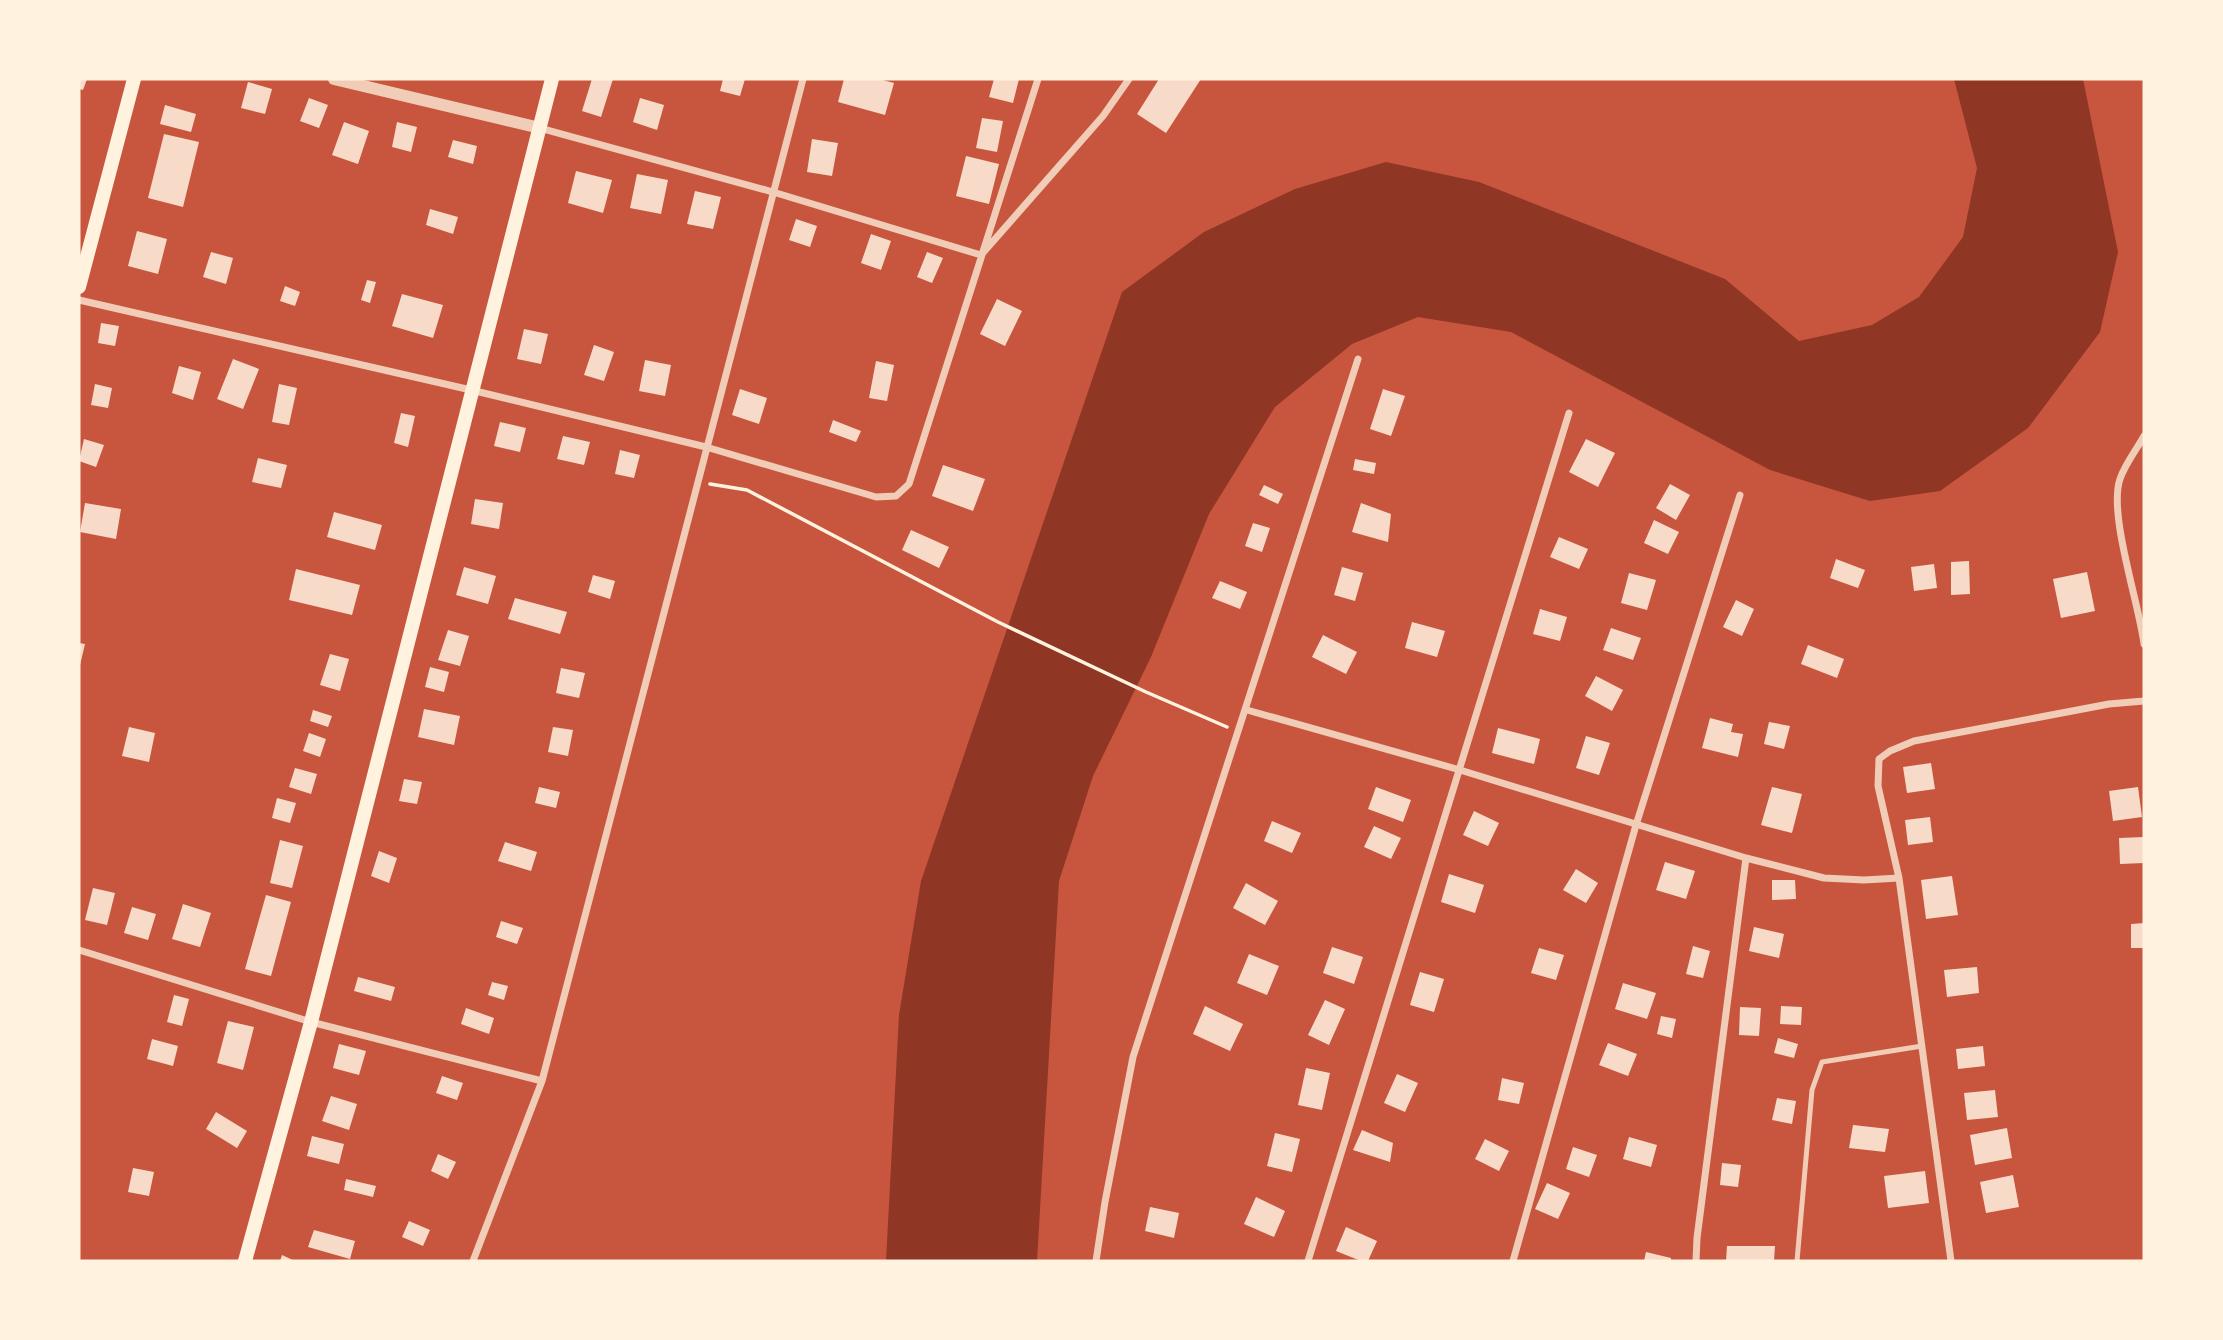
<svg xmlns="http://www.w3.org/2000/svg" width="2223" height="1340" viewBox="0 0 2223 1340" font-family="'DejaVu Sans',sans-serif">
<rect width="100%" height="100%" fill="#c8553d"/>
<!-- water -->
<path fill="#8f3625" d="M1954,79H2083L2118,252L2100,332L2028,428L1940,491L1870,501L1770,470L1511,332L1418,317L1352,344L1275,407L1209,514L1151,657L1093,776L1059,881L1037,1261H886L899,1015L921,881L1122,292L1204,232L1295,189L1386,162L1479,182L1725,279L1799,341L1872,325L1919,297L1963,237L1977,168Z"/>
<!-- building -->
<path fill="#f7dbc8" d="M79,79H87L83,90L79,89Z
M592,79H613L601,117L582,111Z
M723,79H745L740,96L720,91Z
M844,79H879L894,83L885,115L838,102Z
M994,79H1019L1013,103L989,97Z
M1159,79H1201L1166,133L1137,114Z
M248,82L272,89L265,114L241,108Z
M309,98L328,105L319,128L300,121Z
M640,98L664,105L657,130L633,122Z
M165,105L196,114L191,132L160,124Z
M982,118L1003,121L997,152L976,148Z
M344,122L369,131L358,164L332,155Z
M397,122L417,127L411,152L392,147Z
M164,134L199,142L183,207L148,198Z
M812,139L838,143L832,176L807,172Z
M453,140L477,146L473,164L448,157Z
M966,156L999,164L989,204L956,196Z
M576,171L612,180L603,213L568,203Z
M637,174L668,180L661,214L630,208Z
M695,191L721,197L713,229L687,224Z
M430,209L458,217L453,234L426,225Z
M796,219L817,226L810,247L789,240Z
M137,231L167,239L158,274L128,266Z
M871,234L891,241L881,270L861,263Z
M211,252L233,258L226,284L203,277Z
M927,252L943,258L932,283L917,277Z
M367,280L376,282L370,303L361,300Z
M285,286L300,292L295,306L280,301Z
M402,294L443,305L433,338L392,326Z
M997,299L1022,311L1005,346L980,334Z
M101,323L119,326L115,346L98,343Z
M524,329L548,334L541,364L517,359Z
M594,345L614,352L604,381L584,375Z
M233,359L259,369L243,409L217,399Z
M645,360L671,365L665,396L639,391Z
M876,361L894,365L887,401L869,398Z
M179,366L201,372L193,400L172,393Z
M95,384L112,388L108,408L91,405Z
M279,384L297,388L289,425L272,422Z
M740,389L767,398L759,424L732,415Z
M1383,389L1405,396L1391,436L1370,429Z
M401,413L415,416L408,447L394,443Z
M833,420L861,431L856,442L829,432Z
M500,422L526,428L520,452L494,446Z
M563,436L590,442L584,465L557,459Z
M84,439L104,445L96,467L79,461Z
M1586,439L1615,453L1598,487L1569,472Z
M620,450L640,455L634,478L615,474Z
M258,458L287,465L281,488L252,482Z
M1355,459L1376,463L1374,474L1353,470Z
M943,465L985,479L973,511L932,496Z
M1670,484L1690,495L1676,520L1656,508Z
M1264,485L1283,494L1278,504L1259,495Z
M475,499L503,503L499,529L471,524Z
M85,503L121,509L116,539L80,532Z
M1361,503L1391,514L1388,542L1352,532Z
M334,512L382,525L375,550L327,537Z
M1654,520L1679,532L1668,554L1644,543Z
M1253,523L1270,528L1262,552L1245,546Z
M911,530L949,547L939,568L902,550Z
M1559,537L1588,549L1579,569L1550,557Z
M1836,559L1865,570L1858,588L1830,578Z
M1969,561L1970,594L1951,595V562Z
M1934,564L1937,588L1914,591L1911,567Z
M464,567L496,576L488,604L456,595Z
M1342,567L1363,573L1355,601L1334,595Z
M296,569L360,585L352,615L289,600Z
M2087,572L2095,611L2061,618L2053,579Z
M1629,573L1656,580L1647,610L1621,603Z
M593,575L615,581L610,599L588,592Z
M1220,581L1247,592L1240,609L1212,598Z
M515,598L567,612L560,634L508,619Z
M1736,600L1754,609L1742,636L1723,627Z
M1540,609L1567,617L1560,641L1533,634Z
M1412,622L1445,631L1437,657L1405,648Z
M1611,628L1641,638L1633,660L1603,650Z
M448,630L469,636L460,666L438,660Z
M1323,635L1357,652L1346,674L1312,657Z
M79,643L85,644L80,665H79Z
M1808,645L1844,659L1837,678L1801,664Z
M330,654L349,659L340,691L320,685Z
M430,667L449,672L444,692L425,687Z
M561,668L585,673L579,698L556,693Z
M1596,676L1623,690L1612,711L1585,696Z
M424,709L460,716L454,745L418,737Z
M313,710L332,716L328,727L310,721Z
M1710,718L1733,724L1731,732L1743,734L1738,757L1702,748Z
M1769,722L1790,726L1784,749L1764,744Z
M129,727L155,733L149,762L122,756Z
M553,727L573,730L568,756L548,752Z
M1498,728L1540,739L1534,764L1492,753Z
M309,733L326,739L320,757L303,751Z
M1586,736L1610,743L1599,775L1576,768Z
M1931,763L1935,789L1907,793L1903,767Z
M295,768L317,774L311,794L289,787Z
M404,779L422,782L417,804L399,801Z
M539,787L560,792L556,808L535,803Z
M1376,787L1411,800L1403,822L1368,809Z
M1772,787L1802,794L1792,833L1761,825Z
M2138,787L2142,817L2113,821L2109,791Z
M277,798L296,803L290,823L272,818Z
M1474,811L1499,823L1488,846L1463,835Z
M1930,817L1933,842L1908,845L1905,820Z
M1272,821L1301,833L1292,853L1264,841Z
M1374,826L1401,838L1391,859L1364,847Z
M2144,837V863L2120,864L2119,838Z
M280,840L303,846L292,888L270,883Z
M505,842L537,852L531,871L498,861Z
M379,851L397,858L389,883L371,876Z
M1665,862L1695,871L1686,899L1656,890Z
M1576,869L1598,883L1586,903L1563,890Z
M1449,874L1484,885L1475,913L1441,902Z
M1952,876L1958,915L1926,919L1921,880Z
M1772,880H1795L1796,899L1772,900Z
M1246,883L1278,901L1265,925L1233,908Z
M93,888L115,893L107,925L85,920Z
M266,895L291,902L271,976L245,969Z
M183,904L211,913L200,947L172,939Z
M132,907L156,914L148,940L124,933Z
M501,921L523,928L517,944L496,937Z
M2144,923V948H2131V924Z
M1754,927L1784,934L1779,958L1749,951Z
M1693,946L1710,951L1703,978L1686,974Z
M1332,947L1363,957L1354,984L1323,973Z
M1539,948L1564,955L1556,980L1531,973Z
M1249,954L1279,966L1267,995L1237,983Z
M1977,967L1979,993L1947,997L1944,970Z
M1420,972L1444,979L1434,1012L1410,1005Z
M358,977L395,987L391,1001L354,991Z
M492,982L508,986L504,1000L488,995Z
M1623,983L1656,993L1647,1019L1615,1009Z
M174,995L189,999L182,1026L167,1022Z
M1325,1000L1345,1009L1329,1045L1308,1035Z
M1205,1006L1243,1024L1230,1051L1193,1034Z
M1781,1006L1802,1007L1801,1025L1780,1024Z
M1740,1007L1761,1008L1759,1036L1739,1035Z
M466,1008L494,1018L489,1034L461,1024Z
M1661,1016L1676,1019L1672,1038L1657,1034Z
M228,1021L254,1027L243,1070L217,1063Z
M1778,1038L1798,1044L1794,1058L1774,1053Z
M152,1039L178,1046L173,1066L147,1059Z
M1608,1043L1637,1054L1628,1076L1599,1065Z
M339,1044L366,1051L359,1075L333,1068Z
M1983,1046L1985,1066L1958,1069L1956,1049Z
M1306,1068L1330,1073L1322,1110L1298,1105Z
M1397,1074L1418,1083L1405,1112L1384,1103Z
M442,1076L463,1083L457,1100L436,1093Z
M1502,1078L1524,1083L1519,1104L1498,1100Z
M1995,1090L1998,1117L1967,1120L1964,1093Z
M331,1096L357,1104L349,1130L322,1121Z
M1777,1098L1796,1101L1792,1124L1772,1120Z
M216,1112L247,1131L237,1148L206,1129Z
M1853,1125L1889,1129L1885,1152L1849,1148Z
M2007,1128L2012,1158L1975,1165L1970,1135Z
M1362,1130L1393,1143L1390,1162L1353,1150Z
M1275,1133L1300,1139L1292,1172L1267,1166Z
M312,1136L344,1144L339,1164L307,1156Z
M1629,1137L1657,1145L1651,1167L1623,1159Z
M1485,1139L1509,1151L1499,1171L1475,1159Z
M1573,1147L1597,1155L1589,1177L1566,1169Z
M438,1154L456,1162L448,1179L431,1171Z
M1722,1163L1741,1165L1738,1187L1720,1185Z
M133,1168L154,1172L149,1196L128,1192Z
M1925,1171L1929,1203L1888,1208L1884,1176Z
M2013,1175L2019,1207L1986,1213L1980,1182Z
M346,1179L376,1186L373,1197L344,1190Z
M1547,1183L1570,1193L1558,1219L1535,1209Z
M1256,1197L1285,1211L1274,1237L1244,1224Z
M1150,1207L1179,1213L1174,1238L1145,1231Z
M409,1221L430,1230L423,1246L402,1237Z
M1346,1227L1377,1241L1368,1261H1361L1336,1251Z
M314,1230L355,1241L350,1259L308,1247Z
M1727,1246H1775L1774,1261H1726Z
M1646,1252L1671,1258V1261H1644Z
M282,1255L295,1261H280Z"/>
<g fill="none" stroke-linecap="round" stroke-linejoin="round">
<!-- path -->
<path stroke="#fff3e0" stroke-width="3.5" d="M710,484L747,490L998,622L1146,692L1227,727"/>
<!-- service -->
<path stroke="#f1ccb7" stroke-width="5" d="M1797,1261L1812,1090L1822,1062L1922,1046"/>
<!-- minor -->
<path stroke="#f1ccb7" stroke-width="7" d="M540,128L773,192L981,255L1103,116L1129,79
M79,300L471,390L706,447L876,497L896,496L909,484L1038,79
M2144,436C2137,449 2125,464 2120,479C2108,514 2139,603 2144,644
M1247,710L1460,770L1746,858L1824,878L1864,880L1899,878
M79,950L311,1022L542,1081
M473,1261L542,1081L803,79
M1096,1261L1105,1202L1133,1057L1358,359
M1308,1261L1569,413
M1513,1261L1636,825L1740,495
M1696,1261L1697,1238L1746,858
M1951,1261L1899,878L1878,786L1879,759L1890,751L1914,741L2109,704L2144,701"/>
<!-- tertiary -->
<path stroke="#f1ccb7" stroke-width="12" d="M334,79L540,128"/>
<!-- secondary -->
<path stroke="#fff3e0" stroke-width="14" d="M79,287L134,79
M245,1261L311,1022L552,79"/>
</g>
<!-- border -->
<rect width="2223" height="1340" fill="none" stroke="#fff3e0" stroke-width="161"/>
</svg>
